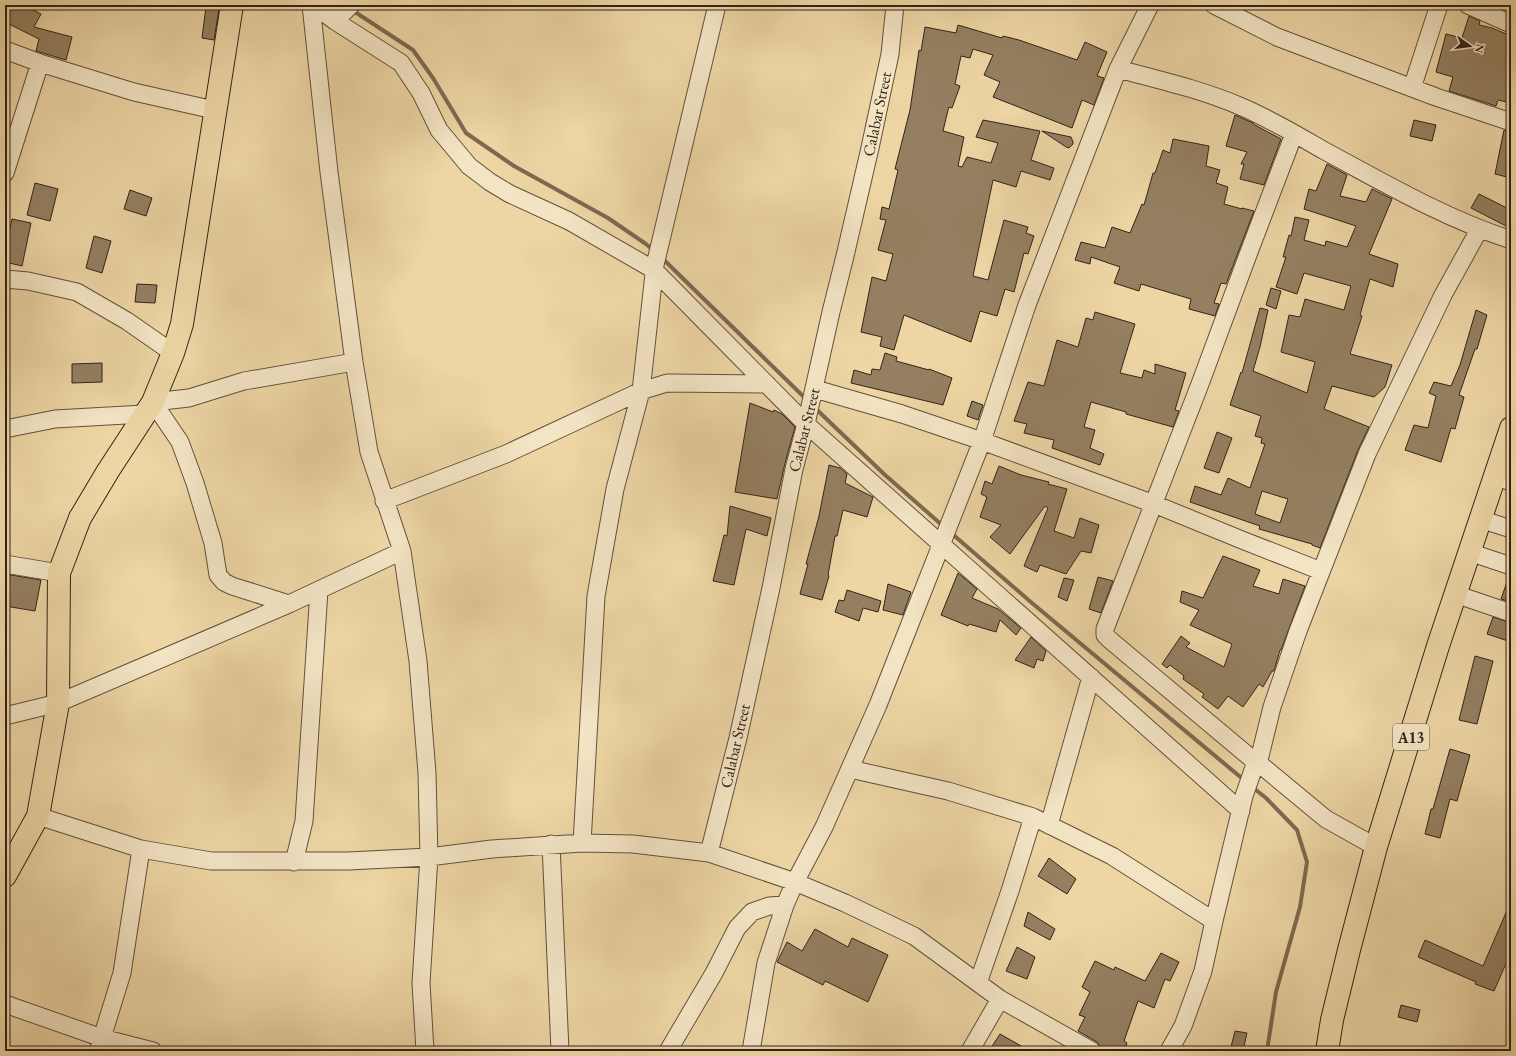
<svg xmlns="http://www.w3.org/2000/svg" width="1516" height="1056" viewBox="0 0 1516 1056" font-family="'EB Garamond',serif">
<rect width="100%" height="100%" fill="#edd5a4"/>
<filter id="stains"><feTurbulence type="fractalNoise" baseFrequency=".005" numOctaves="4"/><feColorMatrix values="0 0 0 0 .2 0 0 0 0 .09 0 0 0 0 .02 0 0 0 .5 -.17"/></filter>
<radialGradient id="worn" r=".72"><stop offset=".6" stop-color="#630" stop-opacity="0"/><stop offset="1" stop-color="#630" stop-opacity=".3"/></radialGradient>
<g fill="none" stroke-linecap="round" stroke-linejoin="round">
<!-- stream -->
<path stroke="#7d6950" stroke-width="4" d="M352,10L413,50L433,78L466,133L514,166L608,218L646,244L654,251
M662,258L807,400
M815,408L884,474L943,526
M950,532L1032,603L1244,780
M1251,786L1266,798L1297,830L1307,862L1300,907L1276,992L1267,1051"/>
</g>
<!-- building -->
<path fill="#948061" stroke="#332319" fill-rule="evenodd" d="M13,5H23L41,14L34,27L72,37L66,60L36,51L39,39L5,22Z
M206,7L219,9L214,40L202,38Z
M1469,16L1480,21L1479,25L1492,28L1511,36V103L1498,100L1496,106L1449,91L1453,77L1436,72L1446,34L1462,38Z
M958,25L1002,38L1003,36L1019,40L1077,60L1085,42L1107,52L1097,76L1104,78L1094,105L1082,100L1072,128L993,97L1000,82L984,75L993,55L973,49L970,58L961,56L955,84L960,86L952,108L949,107L948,110L943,131L964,137L958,166L962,167L967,157L991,163L998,143L976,137L983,120L1040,131L1031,160L1054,168L1050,180L1021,171L1016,187L993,180L973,276L988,280L1004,220L1028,227L1026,233L1034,236L1028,254L1024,253L1014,292L1005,289L997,316L980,311L971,342L904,315L894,350L880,346L882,337L861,332L872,277L886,281L893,254L878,250L886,220L880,219L882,207L889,209L898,170L895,169L910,110L919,50L921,51L925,27L956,33Z
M1235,115L1253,123V124L1281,139L1264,185L1240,179L1244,164H1241L1247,152L1226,146Z
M1414,120L1436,125L1432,141L1410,136Z
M1504,130L1511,132V178L1495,174Z
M1042,131L1071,137L1073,142V144L1069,148L1066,147Z
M1173,139L1209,146L1206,166L1220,170L1216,183L1228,187L1224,204L1242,209V208L1254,211L1226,284L1221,283L1214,303L1219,304L1215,316L1189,309L1191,299L1141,284L1139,291L1114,283L1120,267L1091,257L1090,264L1075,260L1081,242L1105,248L1112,227L1130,233L1142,204L1144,205L1153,173H1155L1163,150L1170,153Z
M1327,164L1347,175L1340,196L1366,202L1372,189L1392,199L1369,254L1398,264L1393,287L1370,279L1360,315L1362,316L1350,354L1392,365L1385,387L1374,397L1332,386L1324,409L1369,427L1358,450L1320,548L1312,545V544L1259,529L1260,526L1190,502L1195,486L1221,495L1228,478L1250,488L1265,444L1261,443L1262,438L1255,436L1261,416L1230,405L1241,372L1242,373L1260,308L1268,310L1260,347L1253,371L1307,393L1315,362L1281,352L1289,315L1300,317L1305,299L1344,310L1351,286L1304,273L1297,294L1276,287L1286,257H1283L1289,235L1291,236L1295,217L1309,220L1304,240L1325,246L1326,241L1347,247L1356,226L1304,209L1309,189L1316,191ZM1262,491L1288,499L1280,523L1255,514Z
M35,183L58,189L50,221L27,215Z
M130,190L152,198L146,216L124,209Z
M1479,194L1511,210V219L1508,227L1471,208Z
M12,219L31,223L22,266L5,262V251Z
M94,236L111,241L102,273L86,268Z
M137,284L157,285L155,303L135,302Z
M1271,288L1281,291L1276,309L1266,305Z
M1476,310L1487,315L1477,349H1475L1459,395L1464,397L1455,429L1451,428L1441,462L1405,450L1414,425L1428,428L1436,396L1429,393L1434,382L1451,386L1460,365Z
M1095,312L1135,324L1120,373L1142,378L1144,370L1155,374V364L1186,373L1175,410L1179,411L1173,427L1126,414V412L1091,402L1084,427L1095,430L1090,448L1104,454L1100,465L1052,448L1054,440L1024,433L1027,424L1014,421L1028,382L1044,386L1057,340L1078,347L1086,318L1093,320Z
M885,353L897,357L896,361L929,370V369L952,378L943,405L851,383L854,370L871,375L872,369L880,370Z
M102,363V382L72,383V364Z
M972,401L983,405L978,420L967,416Z
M750,403L773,412L774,410L782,414L795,427L785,463L777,499L735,492Z
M1217,432L1232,438L1219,473L1204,468Z
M829,465L840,468L847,474L845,483L873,497L867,517L843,510L837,536H835L828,575L829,576L822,600L800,594L808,564H806L819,516Z
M999,466L1021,475L1049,482L1048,484L1067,489L1054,531L1074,538L1080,518L1099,525L1091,553L1081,551L1066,574L1040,565L1037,572L1024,566L1048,508L1045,506L1010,554L990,537L1001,525L980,517L987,497L981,494L985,481L992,484Z
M730,506L771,518L767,536L746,529L734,585L713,581L724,535L727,536Z
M1223,556L1260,570L1253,586L1279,594L1283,579L1305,586L1281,650H1280L1274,671H1272L1263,687L1259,684L1243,707L1228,696L1218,709L1202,697L1204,694L1183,679L1184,676L1170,665L1167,668L1162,664L1181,636L1190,643L1186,647L1224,667L1232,644L1190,625L1199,610L1180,602L1182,591L1203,598Z
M958,573L977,589L972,598L998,609L1021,628L1016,635L1000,620L996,632L969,624L968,626L941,615Z
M5,574L41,580L35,611L5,606Z
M1509,576H1511V602L1501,599Z
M1098,577L1113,581L1101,613L1089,609Z
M1064,578L1074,580L1067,601L1058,597Z
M888,584L911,592L903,615L883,610Z
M847,590L881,601L878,612L863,608L859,621L835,612L839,600L844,601Z
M1493,617L1511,623V642L1487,634Z
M1031,637L1046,651L1043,661L1037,659L1034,668L1015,660Z
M1475,656L1493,661L1477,724L1459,720Z
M1450,749L1470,755L1457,801L1450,799L1440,838L1425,834L1431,809H1433Z
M1049,858L1076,879L1067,894L1038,876Z
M1511,901V952L1494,991L1475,984L1476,982L1418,957L1425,940L1483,966Z
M1028,912L1055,929L1050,940L1024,926Z
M815,929L848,947L852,938L888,955L868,1002L825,981L823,985L777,962L787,942L802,951Z
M1017,947L1035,957L1027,979L1006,971Z
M1161,953L1179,962L1170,981L1165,979L1154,1008L1138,1001L1124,1041L1127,1043L1124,1051H1107L1101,1048L1097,1042L1078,1031L1085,1017L1079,1015L1090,992L1082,987L1095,961L1114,970L1115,967L1145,981Z
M1401,1005L1420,1010L1417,1022L1398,1017Z
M1235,1031L1247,1033L1243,1051H1230Z
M1000,1034L1030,1051H989Z"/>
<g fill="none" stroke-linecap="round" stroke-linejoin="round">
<!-- minor casing -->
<g stroke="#62503c" stroke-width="19">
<path id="minor" d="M311,5L329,172L354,362L369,452L402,551L418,661L427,773L429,857L421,983L425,1051
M313,5L335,21L401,63L421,93L439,130L469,166L490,182L510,194L569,221L654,270L806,424L1241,811
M1214,5L1277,37L1436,97L1511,122
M1468,5L1511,24
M335,21L351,5
M5,50L40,63L134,92L214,110
M1118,69C1160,80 1203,90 1242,107C1270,119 1297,135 1323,150C1384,183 1444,218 1511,240
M1412,88L1439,5
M1294,134L1249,252L1200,384L1105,629V635L1110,640L1258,764L1272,707L1298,631L1367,454L1443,295L1479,230
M5,173L40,63
M5,279L28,281L77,292L127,321L173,353
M815,389L902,414L982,441L1154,504L1242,540L1321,571
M5,429L55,419L144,414
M1495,476L1511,482
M384,501L506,454L641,391L667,383L767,384
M1480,519L1511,529
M1469,552L1511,566
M5,564L59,573
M1455,594L1511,613
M289,604L232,586L224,582L218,575L213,543L195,483L180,442L153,402L189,398L244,381L354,362
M5,716L58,703L289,604L402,551
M850,769L948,791L1033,817L1112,856L1214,921
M38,816L141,849L211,861H348L429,857L492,849L582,843L633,844L709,853L795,882L845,903L914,936L1000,999L1092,1051
M1049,825L1091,677
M582,843L596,596L615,489L641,391L655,265L717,5
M551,844L560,1051
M709,853L738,738L771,588L794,469L806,424L831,312L845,256L870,148L890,54L895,5
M294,862L304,821L319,590
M978,983L1010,891L1033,817
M5,1004L102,1038L153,1051
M98,1051L122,973L141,849
M668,1051L714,973L737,928L752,912L769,906L785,905
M751,1051L766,963L785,905L795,882L824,827L878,705L982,441L1027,305L1118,69L1150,5
M970,1051L1000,999
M1169,1051L1183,1026L1203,971L1214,921L1244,796L1254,767L1258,764L1262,766L1326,819L1376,847"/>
</g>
<!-- major casing -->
<g stroke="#332319" stroke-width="24">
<path id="major" d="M5,876L38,816L58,703L59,573L80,518L108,471L153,402L173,353L182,324L232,5"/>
</g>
<!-- highway casing -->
<g stroke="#332319" stroke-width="24">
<path id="highway" d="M1327,1051L1332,1020L1349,950L1376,847L1438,646L1511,428"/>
</g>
<!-- minor -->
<use href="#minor" stroke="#f3e4c4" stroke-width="17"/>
<!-- major -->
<use href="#major" stroke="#edd5a4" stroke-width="22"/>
<!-- highway -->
<use href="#highway" stroke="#edd5a4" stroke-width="22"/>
</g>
<g text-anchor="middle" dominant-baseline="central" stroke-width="3" stroke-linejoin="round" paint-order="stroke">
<!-- shield labels -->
<rect fill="#f3e4c4" stroke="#6d5d4c" stroke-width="1" x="1393" y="724" width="36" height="26" rx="3"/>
<g font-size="15" font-weight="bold" fill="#332319">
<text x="1411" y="737">A13</text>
</g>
<!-- street labels -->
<g font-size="16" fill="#332319" stroke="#f3e4c4">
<text transform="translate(877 114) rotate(-78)">Calabar Street</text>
<text transform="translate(804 430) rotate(-76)">Calabar Street</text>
<text transform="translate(735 746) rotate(-77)">Calabar Street</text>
</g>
</g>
<!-- margin -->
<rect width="1516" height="1056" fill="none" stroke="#edd5a4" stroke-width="20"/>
<rect x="6" y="6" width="1504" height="1044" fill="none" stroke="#332319" stroke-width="2"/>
<rect x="10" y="10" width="1496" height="1036" fill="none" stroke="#332319"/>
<!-- north arrow -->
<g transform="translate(1470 46) rotate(104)" stroke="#f3e4c4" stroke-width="3" paint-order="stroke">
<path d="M0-3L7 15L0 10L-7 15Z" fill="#332319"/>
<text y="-6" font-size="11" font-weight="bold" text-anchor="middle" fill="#332319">N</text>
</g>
<rect width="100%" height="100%" filter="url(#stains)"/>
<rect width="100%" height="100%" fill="url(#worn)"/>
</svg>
